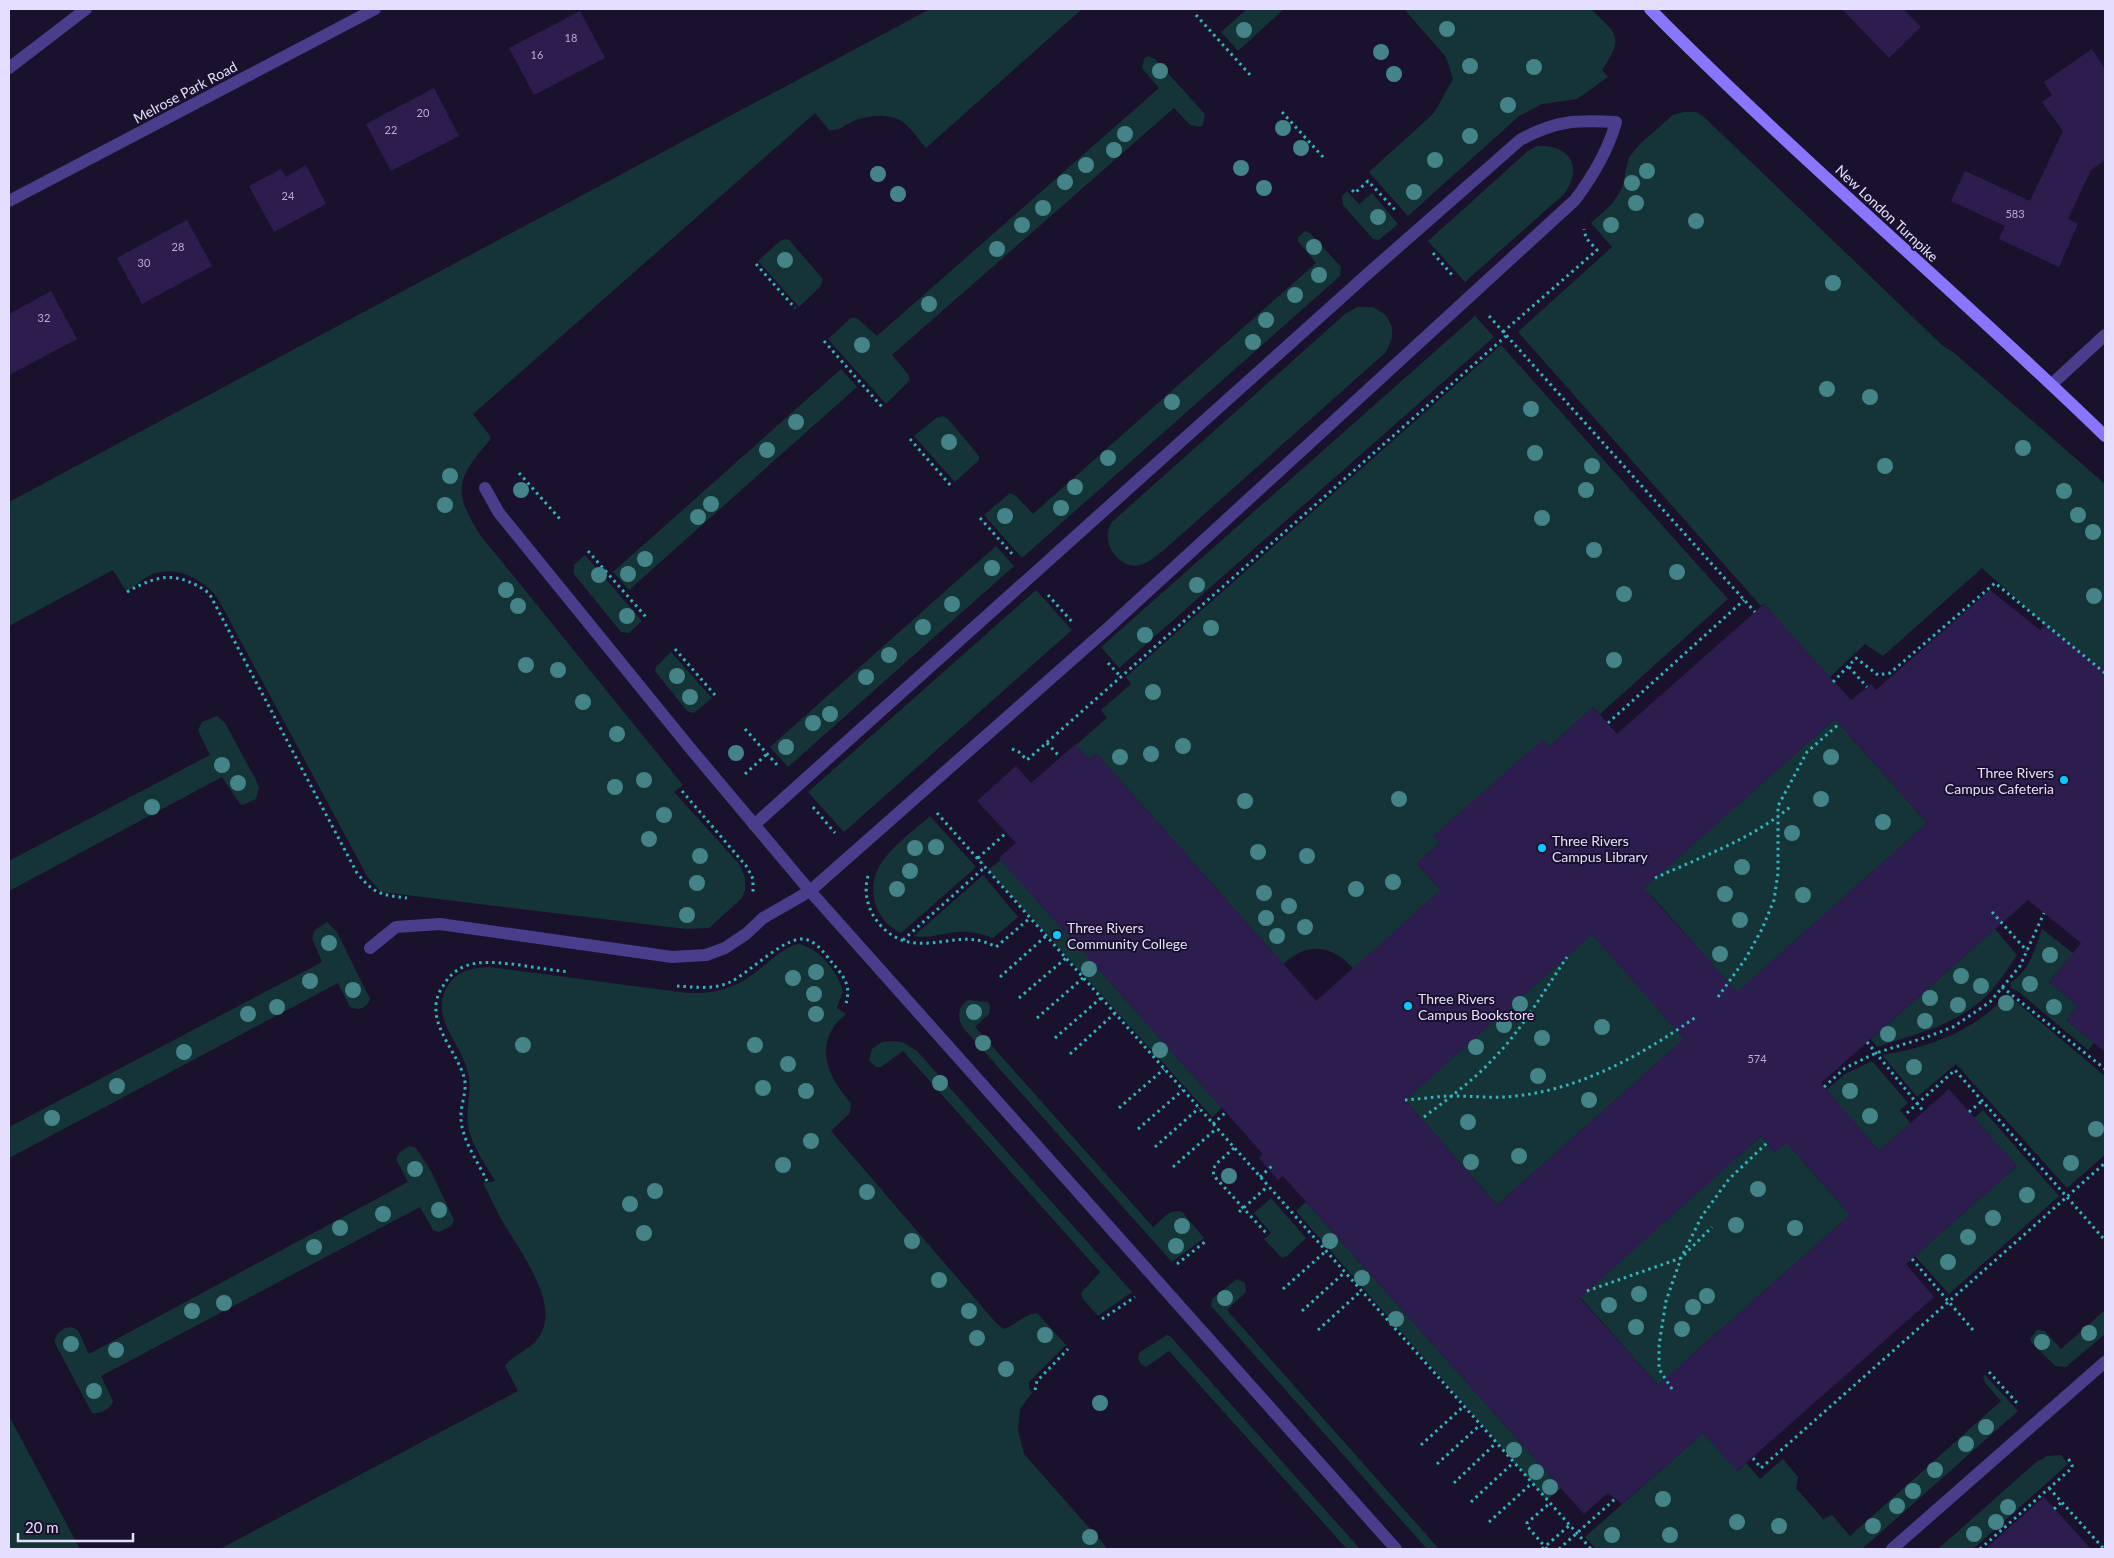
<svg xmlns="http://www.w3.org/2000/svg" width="2114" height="1558" viewBox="0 0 2114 1558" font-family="Lato,sans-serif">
<rect width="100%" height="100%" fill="#1a122d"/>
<!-- green -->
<path fill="#153437" d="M930,9H1082L926,148C919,140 911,128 903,122C889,113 868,115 854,121C844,125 840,131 829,130L815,113L473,414L490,436V440C456,479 452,492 481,536L683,785L674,792L740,865L745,878V890L742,898L709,928L686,929L381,892L367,876L217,597C203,579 176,565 153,574C143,578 135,586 127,592L113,570L9,626V502Z
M1247,9H1284L1238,51L1221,32Z
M1404,9H1591C1617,35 1625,36 1602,70L1608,77L1577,99L1542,104L1519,116L1408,216L1369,172L1434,113L1453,79L1446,57Z
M1148,56L1155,59L1205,114L1203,125L1200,127L1190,125L1174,108L892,355L908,374L910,380L886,404L828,339L851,318H857L877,336L1159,88L1142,68L1144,59Z
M1684,112H1696L1703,116L1943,346L1953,352L2105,484V670L2045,625L1982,568L1883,656L1865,644L1829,678L1764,604L1761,606L1518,332L1612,247L1591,223L1612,204L1622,188L1629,157L1640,144L1673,115Z
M1537,146C1570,144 1584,167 1564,194L1465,282L1428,241L1528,151Z
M1347,191L1359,204L1372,193L1398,224L1379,240L1373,239L1343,205L1342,196Z
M1305,231L1310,233L1341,267L1340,276L1022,558L984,515L1010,493L1016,496L1033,514L1316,263L1298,241V237Z
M786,239L789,240L823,279L820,287L799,307L758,261L780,241Z
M1357,307H1373L1386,315L1392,327V338L1386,352L1164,550C1157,555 1148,563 1140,565C1122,569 1106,550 1108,533C1108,529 1110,525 1112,522L1345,314Z
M1475,316L1494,337L1119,668L1101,647Z
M1501,345L1728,599L1600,714L1593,707L1549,747L1543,740L1434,836L1440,843L1417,863L1441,890L1354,969C1332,945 1308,941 1283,964L1097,754L1090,760L1076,745L1107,718L1101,710L1131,684L1126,677Z
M841,369L857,387L629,590L613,572Z
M943,416L948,419L979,456V460L955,482L914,436L936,418Z
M996,546L1014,566L788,767L770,747Z
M585,555L642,621L629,633L621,632L574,574V565Z
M1036,590L1072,630L844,832L808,792Z
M671,652L712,698L694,713L687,711L655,671L656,667Z
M217,716L225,723L256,780L259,788L256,799L243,805L240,804L222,777L9,891V861L210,755L198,730L202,722Z
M1835,719L1927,823L1724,1004L1725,979L1652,896L1639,892Z
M930,816L976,867L901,933C889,927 881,919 876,906C862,864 904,840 930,816Z
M1001,860L1222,1108L1212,1117L988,870Z
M983,875L1018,917L993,938C982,934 970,931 958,932C943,933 928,939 914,936Z
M327,922L337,932L370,999C366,1009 359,1011 350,1007L338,983L9,1158V1127L322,962L312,938L315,930Z
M1995,929L2017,955C2006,971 1996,988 1982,1000C1953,1026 1912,1035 1877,1047L1871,1039Z
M2042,929L2073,953L2049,982L2078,1006L2066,1020L2094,1043L2088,1050L2019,992L2010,988L2011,982C2030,971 2035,948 2042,929Z
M1597,930L1701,1024L1497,1205L1405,1100Z
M799,944C819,948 838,972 843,991L837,1008L846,1014C842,1018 836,1023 833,1028C816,1055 833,1083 851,1103L850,1113L831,1131L996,1323L1004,1329C1016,1325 1024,1314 1037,1313L1066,1345L1029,1382V1388L1032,1393L1020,1409L1018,1430L1024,1454L1108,1549H220L518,1391L505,1366C515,1352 535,1350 543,1329C556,1297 516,1245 500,1217C494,1206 489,1194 483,1183L495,1181C486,1165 473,1147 469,1130C464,1111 473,1092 468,1073C462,1043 427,1017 449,984C459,970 473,968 489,967L687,993C721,994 740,986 766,964C777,955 785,947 799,944Z
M2007,994L2105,1076V1155L2067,1188L1956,1064L1917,1097L1882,1055C1929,1047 1975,1032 2007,994Z
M968,1000L988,1002L990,1006L989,1014L975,1027L1153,1227C1161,1221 1170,1207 1182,1212L1204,1238L1172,1262L964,1029C957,1019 957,1007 968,1000Z
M891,1041L902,1042L917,1051L1132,1292L1098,1316L1083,1299L1081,1293L1100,1272L903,1051L881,1067H876L869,1060L872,1049L882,1042Z
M1872,1061L1908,1103L1900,1110L1911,1124L1879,1151L1826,1090L1845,1074Z
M1983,1110L2059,1196L1949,1294L1915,1256L2017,1166L1974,1118Z
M1761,1136L1775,1152L1787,1143L1850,1215L1684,1362L1666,1394L1580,1297Z
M410,1146L416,1148L431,1171L454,1220L451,1226L439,1232L433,1230L420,1207L101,1376L113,1401C110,1410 100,1414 92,1413L55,1343C53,1333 70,1321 78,1331C82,1337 85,1347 89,1354L408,1182L396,1159L400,1152Z
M1271,1198L1306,1238L1287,1256L1282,1258L1264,1239L1271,1233L1254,1213Z
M1306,1202L1561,1488L1547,1500L1296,1211Z
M1237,1279L1245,1283L1246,1292L1227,1310L1439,1549H1427L1211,1306L1212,1299Z
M2105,1310V1334L2066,1367L2055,1366L2032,1343L2030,1339L2037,1330L2045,1331L2061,1349Z
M1167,1335L1170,1336L1360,1549H1347L1169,1351L1146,1367L1141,1364L1138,1358L1140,1352Z
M1985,1375L2018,1411L1862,1549H1596L1585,1537L1703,1433L1738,1471L1746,1463L1760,1479L1783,1459L1798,1477L1796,1488L1823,1519L1832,1515L1850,1536L2001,1401L1986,1384L1983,1377Z
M9,1416L80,1549H9Z
M2061,1455L2068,1464L1973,1549H1938L2035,1463L2047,1456Z"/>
<!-- building -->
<path fill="#2d1d4e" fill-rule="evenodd" d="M1842,9H1903L1921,27L1889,58Z
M580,11L605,58L534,95L509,48Z
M2092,49L2105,69V160L2091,170L2068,219L2078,224L2059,267L1999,239L2005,226L1951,201L1965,171L2030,201L2063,131L2042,102L2052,95L2044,82Z
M434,88L459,136L391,171L366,124Z
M306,165L326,204L274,232L249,186L281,169L286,177Z
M187,220L212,266L142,304L117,258Z
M51,291L77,339L9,375V314Z
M1990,590L2040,630L2045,625L2105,670V1052L2066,1020L2078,1006L2049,982L2081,943L2028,900L1821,1083L1879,1151L1949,1089L2017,1166L1906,1264L1934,1297L1737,1471L1703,1433L1622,1504L1608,1493L1584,1514L1283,1176L1278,1180L1259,1158L1263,1154L999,858L1016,843L977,801L1016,766L1031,783L1076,744L1090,760L1097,754L1316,1001L1441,890L1417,863L1440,843L1433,836L1543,739L1549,747L1593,707L1617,734L1764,604L1851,700L1871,684L1876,690ZM1835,719L1927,823L1737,992L1644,888ZM1592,935L1684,1039L1497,1205L1405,1100ZM1761,1136L1775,1152L1787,1143L1850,1215L1658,1385L1580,1298Z
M2044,1497L2091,1549H1985Z"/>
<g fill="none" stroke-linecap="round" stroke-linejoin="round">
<!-- path -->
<path stroke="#30b7c0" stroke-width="3" stroke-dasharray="2.5 4" stroke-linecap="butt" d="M1196,15L1252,77
M1282,112L1323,157
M1352,190L1355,193L1368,181L1397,212
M1433,253L1453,276
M756,264L795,308
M1489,316L1755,612
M1503,332L1597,250L1586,238L1584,229
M824,341L882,407
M910,439L951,486
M519,473L560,519
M980,518L1014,556
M588,551L646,617
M127,592C159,574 177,571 209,593L357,873C374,894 381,895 407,898
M1048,595L1074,624
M675,649L715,695
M1108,663L1121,677
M1849,667L1867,687
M1833,682L1856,658L1878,675L1890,673L1995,583L2105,673
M1608,723L1744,600
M745,729L779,767
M1047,743L1060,757
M1012,749L1019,752L1027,760L1506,336
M745,774L767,754
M682,791L747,867L753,879V892
M813,807L835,833
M937,813L1591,1549
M978,858L1006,833
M868,876C859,907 884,942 917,943C947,945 967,931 996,947L1030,918
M1655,878C1701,857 1752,839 1790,807
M1992,912L2027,951
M903,940L985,867
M1000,977L1046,936
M677,986C694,987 714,990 730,982C750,973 788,932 808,940C819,944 827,957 835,966C847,980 851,989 845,1007
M2002,987L2105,1069
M1718,997L1746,958L1762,929L1774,900L1778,873V806L1807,752L1839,724
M1019,998L1066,958
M1037,1018L1083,978
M1055,1038L1101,998
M1867,1042L1924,1112
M1070,1054L1115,1013
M1824,1087L1845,1068L1876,1053L1927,1037L1953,1027L1990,1002L2020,966L2044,913
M1405,1100C1421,1099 1438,1096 1454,1096C1471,1096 1488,1098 1504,1097C1574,1093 1639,1057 1696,1017
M1119,1108L1164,1069
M1969,1112L1982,1101
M1907,1113L1955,1070L2103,1238
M1424,1117C1449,1098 1474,1080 1495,1057C1523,1028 1544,991 1567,957
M1213,1124L1226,1112
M1138,1129L1183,1090
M1155,1147L1199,1108
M1234,1148L1216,1164L1213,1170L1214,1176L1267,1234
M1173,1167L1217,1128
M1260,1177L1273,1165
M487,1181C478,1162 462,1140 461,1119C460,1104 468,1092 464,1077C458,1056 437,1033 436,1011C435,1003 438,993 443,986C460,956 491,962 520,965C537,968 553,970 569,972
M1239,1212L1268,1186
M1912,1259L1973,1330
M1177,1264L1206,1241
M1283,1289L1326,1251
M1587,1291L1681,1258L1712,1227
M1302,1311L1345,1272
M1102,1319L1135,1297
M1318,1330L1361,1291
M1989,1372L2018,1404
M1672,1389L1659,1369V1345L1666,1301L1681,1258L1702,1216L1729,1179L1767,1143
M1035,1390L1037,1381L1068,1349
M1421,1445L1464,1406
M1753,1458L1761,1468L2105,1163
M1437,1464L1480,1425
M1454,1483L1496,1443
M2049,1488L2104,1549
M1471,1502L1514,1462
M2054,1509L2062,1502
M1489,1522L1532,1483
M1542,1549L1570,1525
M1547,1549L1527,1526V1523L1550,1503
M1559,1549L1615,1499
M1980,1549L2072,1468V1465L2068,1458"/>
<!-- service -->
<path stroke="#4a3d8c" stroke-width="12" d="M485,488L499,513L690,748L810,891L1396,1549
M370,948L396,927L440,924L672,957L706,955L725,948L746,934L763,918L810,891L1108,628L1575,200C1593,176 1608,151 1616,122C1577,120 1556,120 1520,140L1372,270L754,825
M1892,1549L2105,1362"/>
<!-- minor -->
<path stroke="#4a3d8c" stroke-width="12" d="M9,68L86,9
M9,201L375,9
M2052,384L2105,335"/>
<!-- secondary -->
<path stroke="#8a75ff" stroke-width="12" d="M1650,9C1796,157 1956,291 2105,436"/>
</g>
<!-- trees -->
<g fill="#448488">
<circle cx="1447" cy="29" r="8"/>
<circle cx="1244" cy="30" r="8"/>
<circle cx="1381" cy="52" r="8"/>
<circle cx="1470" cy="66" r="8"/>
<circle cx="1534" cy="67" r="8"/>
<circle cx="1160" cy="71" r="8"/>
<circle cx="1394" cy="74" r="8"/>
<circle cx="1508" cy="105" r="8"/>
<circle cx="1283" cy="128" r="8"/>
<circle cx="1125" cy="134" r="8"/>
<circle cx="1470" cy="136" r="8"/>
<circle cx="1301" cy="148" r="8"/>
<circle cx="1114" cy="150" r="8"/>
<circle cx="1435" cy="160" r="8"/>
<circle cx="1086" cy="165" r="8"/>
<circle cx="1241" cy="168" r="8"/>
<circle cx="1647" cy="171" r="8"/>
<circle cx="878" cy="174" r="8"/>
<circle cx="1065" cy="182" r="8"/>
<circle cx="1632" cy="183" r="8"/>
<circle cx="1264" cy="188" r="8"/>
<circle cx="1414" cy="192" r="8"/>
<circle cx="898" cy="194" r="8"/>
<circle cx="1636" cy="203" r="8"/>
<circle cx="1043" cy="208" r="8"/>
<circle cx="1378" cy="217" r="8"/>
<circle cx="1696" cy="221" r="8"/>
<circle cx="1022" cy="225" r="8"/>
<circle cx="1611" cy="225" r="8"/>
<circle cx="1314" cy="247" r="8"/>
<circle cx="997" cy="249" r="8"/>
<circle cx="785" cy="260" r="8"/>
<circle cx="1319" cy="275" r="8"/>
<circle cx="1833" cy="283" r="8"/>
<circle cx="1295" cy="295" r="8"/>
<circle cx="929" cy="304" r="8"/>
<circle cx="1266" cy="320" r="8"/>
<circle cx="1253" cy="342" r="8"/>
<circle cx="862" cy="345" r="8"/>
<circle cx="1827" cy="389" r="8"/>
<circle cx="1870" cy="397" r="8"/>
<circle cx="1172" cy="402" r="8"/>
<circle cx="1531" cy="409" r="8"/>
<circle cx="796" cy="422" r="8"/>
<circle cx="949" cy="442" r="8"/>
<circle cx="2023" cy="448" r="8"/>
<circle cx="767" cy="450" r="8"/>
<circle cx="1535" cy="453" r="8"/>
<circle cx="1108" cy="458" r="8"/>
<circle cx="1592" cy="466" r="8"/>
<circle cx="1885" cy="466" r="8"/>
<circle cx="450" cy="476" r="8"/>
<circle cx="1075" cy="487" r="8"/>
<circle cx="521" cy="490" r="8"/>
<circle cx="1586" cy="490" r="8"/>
<circle cx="2064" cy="491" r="8"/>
<circle cx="711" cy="504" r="8"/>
<circle cx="445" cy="505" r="8"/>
<circle cx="1061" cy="508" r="8"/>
<circle cx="2078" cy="515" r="8"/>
<circle cx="1005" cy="516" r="8"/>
<circle cx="698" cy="517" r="8"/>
<circle cx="1542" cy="518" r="8"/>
<circle cx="2093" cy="532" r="8"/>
<circle cx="1594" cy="550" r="8"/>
<circle cx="645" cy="559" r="8"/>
<circle cx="992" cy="568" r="8"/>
<circle cx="1677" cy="572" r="8"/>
<circle cx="628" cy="574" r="8"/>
<circle cx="599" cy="575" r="8"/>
<circle cx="1197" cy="585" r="8"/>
<circle cx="506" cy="590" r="8"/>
<circle cx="1624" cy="594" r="8"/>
<circle cx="2094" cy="596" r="8"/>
<circle cx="952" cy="604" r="8"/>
<circle cx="518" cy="606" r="8"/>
<circle cx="627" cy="616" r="8"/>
<circle cx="923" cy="627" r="8"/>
<circle cx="1211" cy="628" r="8"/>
<circle cx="1145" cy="635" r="8"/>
<circle cx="889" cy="655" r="8"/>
<circle cx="1614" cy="660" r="8"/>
<circle cx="526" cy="665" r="8"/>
<circle cx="558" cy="670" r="8"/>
<circle cx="677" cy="676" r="8"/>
<circle cx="866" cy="677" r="8"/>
<circle cx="1153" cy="692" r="8"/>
<circle cx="690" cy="697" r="8"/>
<circle cx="583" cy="702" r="8"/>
<circle cx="830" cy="714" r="8"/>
<circle cx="813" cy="723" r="8"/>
<circle cx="617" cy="734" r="8"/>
<circle cx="1183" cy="746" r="8"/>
<circle cx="786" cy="747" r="8"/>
<circle cx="736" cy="753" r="8"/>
<circle cx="1151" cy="754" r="8"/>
<circle cx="1120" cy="757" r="8"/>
<circle cx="1831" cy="757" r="8"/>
<circle cx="222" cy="765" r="8"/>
<circle cx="644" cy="780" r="8"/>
<circle cx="238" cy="783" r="8"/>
<circle cx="615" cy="787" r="8"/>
<circle cx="1399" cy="799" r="8"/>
<circle cx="1821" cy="799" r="8"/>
<circle cx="1245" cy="801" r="8"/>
<circle cx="152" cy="807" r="8"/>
<circle cx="664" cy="815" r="8"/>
<circle cx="1883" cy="822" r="8"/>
<circle cx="1792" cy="833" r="8"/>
<circle cx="649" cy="839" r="8"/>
<circle cx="936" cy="847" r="8"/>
<circle cx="915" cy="848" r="8"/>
<circle cx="1258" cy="852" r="8"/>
<circle cx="700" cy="856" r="8"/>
<circle cx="1307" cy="856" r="8"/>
<circle cx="1742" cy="867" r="8"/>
<circle cx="910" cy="871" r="8"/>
<circle cx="1393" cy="882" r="8"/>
<circle cx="697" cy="883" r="8"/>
<circle cx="897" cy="889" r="8"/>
<circle cx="1356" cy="889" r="8"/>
<circle cx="1264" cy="893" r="8"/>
<circle cx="1725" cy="894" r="8"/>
<circle cx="1803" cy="895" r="8"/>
<circle cx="1289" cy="906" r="8"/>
<circle cx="687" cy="915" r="8"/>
<circle cx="1266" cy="918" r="8"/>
<circle cx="1740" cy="920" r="8"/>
<circle cx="1305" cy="927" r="8"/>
<circle cx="1277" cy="936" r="8"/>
<circle cx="329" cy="943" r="8"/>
<circle cx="1720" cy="954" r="8"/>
<circle cx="2050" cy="955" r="8"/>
<circle cx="1089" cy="969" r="8"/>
<circle cx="816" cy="972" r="8"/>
<circle cx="1961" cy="976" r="8"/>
<circle cx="793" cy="978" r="8"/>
<circle cx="310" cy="981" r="8"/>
<circle cx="2030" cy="984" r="8"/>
<circle cx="1981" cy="986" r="8"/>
<circle cx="353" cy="990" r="8"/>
<circle cx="814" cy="994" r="8"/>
<circle cx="1930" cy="998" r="8"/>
<circle cx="2006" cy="1003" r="8"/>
<circle cx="1520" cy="1004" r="8"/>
<circle cx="1958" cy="1005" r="8"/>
<circle cx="277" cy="1007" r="8"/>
<circle cx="2054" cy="1007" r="8"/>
<circle cx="974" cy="1012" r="8"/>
<circle cx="248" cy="1014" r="8"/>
<circle cx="816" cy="1014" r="8"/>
<circle cx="1925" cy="1021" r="8"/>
<circle cx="1504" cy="1025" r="8"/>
<circle cx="1602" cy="1027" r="8"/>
<circle cx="1888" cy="1034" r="8"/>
<circle cx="1542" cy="1038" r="8"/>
<circle cx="983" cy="1043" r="8"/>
<circle cx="523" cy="1045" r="8"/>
<circle cx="755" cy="1045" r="8"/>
<circle cx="1476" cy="1047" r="8"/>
<circle cx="1160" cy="1050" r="8"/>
<circle cx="184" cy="1052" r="8"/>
<circle cx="788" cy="1064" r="8"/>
<circle cx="1914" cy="1067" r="8"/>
<circle cx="1538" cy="1076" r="8"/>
<circle cx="940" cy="1083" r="8"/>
<circle cx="117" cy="1086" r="8"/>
<circle cx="763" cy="1088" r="8"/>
<circle cx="806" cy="1091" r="8"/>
<circle cx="1850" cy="1091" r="8"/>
<circle cx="1589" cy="1100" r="8"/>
<circle cx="1870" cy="1116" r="8"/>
<circle cx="52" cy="1118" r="8"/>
<circle cx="1468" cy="1122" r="8"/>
<circle cx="2096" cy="1129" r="8"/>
<circle cx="811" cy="1141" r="8"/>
<circle cx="1519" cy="1156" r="8"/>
<circle cx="1471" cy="1162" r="8"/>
<circle cx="2071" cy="1163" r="8"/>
<circle cx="783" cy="1165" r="8"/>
<circle cx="415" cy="1169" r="8"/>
<circle cx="1229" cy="1176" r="8"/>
<circle cx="1758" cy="1189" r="8"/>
<circle cx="655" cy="1191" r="8"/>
<circle cx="867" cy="1192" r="8"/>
<circle cx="2027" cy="1195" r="8"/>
<circle cx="630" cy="1204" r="8"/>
<circle cx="439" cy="1210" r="8"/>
<circle cx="383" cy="1214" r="8"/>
<circle cx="1993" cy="1218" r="8"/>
<circle cx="1736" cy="1225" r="8"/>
<circle cx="1182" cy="1226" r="8"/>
<circle cx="340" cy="1228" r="8"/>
<circle cx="1795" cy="1228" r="8"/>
<circle cx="644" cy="1233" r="8"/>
<circle cx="1968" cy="1237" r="8"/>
<circle cx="912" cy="1241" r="8"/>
<circle cx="1330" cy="1241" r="8"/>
<circle cx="1176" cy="1246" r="8"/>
<circle cx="314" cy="1247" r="8"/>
<circle cx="1948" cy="1262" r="8"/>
<circle cx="1362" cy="1278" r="8"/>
<circle cx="939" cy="1280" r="8"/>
<circle cx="1639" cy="1294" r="8"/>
<circle cx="1707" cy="1296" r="8"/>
<circle cx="1225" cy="1298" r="8"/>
<circle cx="224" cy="1303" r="8"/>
<circle cx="1609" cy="1305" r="8"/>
<circle cx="1693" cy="1307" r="8"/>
<circle cx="192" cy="1311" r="8"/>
<circle cx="969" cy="1311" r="8"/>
<circle cx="1396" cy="1319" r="8"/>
<circle cx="1636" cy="1327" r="8"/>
<circle cx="1682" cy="1329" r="8"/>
<circle cx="2089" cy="1333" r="8"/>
<circle cx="1045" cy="1335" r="8"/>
<circle cx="977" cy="1338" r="8"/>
<circle cx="2042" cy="1342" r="8"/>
<circle cx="71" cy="1344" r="8"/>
<circle cx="116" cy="1350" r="8"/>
<circle cx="1006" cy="1369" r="8"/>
<circle cx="94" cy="1391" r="8"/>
<circle cx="1100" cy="1403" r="8"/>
<circle cx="1986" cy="1427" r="8"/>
<circle cx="1966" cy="1444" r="8"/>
<circle cx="1514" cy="1450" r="8"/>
<circle cx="1935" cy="1470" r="8"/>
<circle cx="1536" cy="1472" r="8"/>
<circle cx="1550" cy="1487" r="8"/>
<circle cx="1913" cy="1491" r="8"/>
<circle cx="1663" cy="1499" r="8"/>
<circle cx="1897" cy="1506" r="8"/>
<circle cx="2008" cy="1507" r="8"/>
<circle cx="1737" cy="1522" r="8"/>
<circle cx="1996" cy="1522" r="8"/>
<circle cx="1779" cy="1526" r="8"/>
<circle cx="1873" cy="1526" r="8"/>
<circle cx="1974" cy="1534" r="8"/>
<circle cx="1612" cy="1535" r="8"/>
<circle cx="1670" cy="1535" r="8"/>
<circle cx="1090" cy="1537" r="8"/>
</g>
<!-- markers -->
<g fill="#0ac8ff" stroke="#1a122d" stroke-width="2">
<circle cx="2064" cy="780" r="5"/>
<circle cx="1542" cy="848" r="5"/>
<circle cx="1057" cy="935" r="5"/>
<circle cx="1408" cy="1006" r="5"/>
</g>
<g text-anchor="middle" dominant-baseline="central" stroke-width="4" stroke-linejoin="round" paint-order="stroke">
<!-- number labels -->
<g font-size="11" fill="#b8aed3">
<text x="571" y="37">18</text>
<text x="537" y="54">16</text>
<text x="423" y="112">20</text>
<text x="391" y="129">22</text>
<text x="288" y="195">24</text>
<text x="2015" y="213">583</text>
<text x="178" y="246">28</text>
<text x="144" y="262">30</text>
<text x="44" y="317">32</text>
<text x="1757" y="1058">574</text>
</g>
<!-- street labels -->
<g font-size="14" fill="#e6deff" stroke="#1a122d">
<text transform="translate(185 92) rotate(-28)">Melrose Park Road</text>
<text transform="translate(1887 213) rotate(43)">New London Turnpike</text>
</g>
<!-- poi labels -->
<g font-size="14" fill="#e6deff" stroke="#1a122d" text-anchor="start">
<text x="2054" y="772" text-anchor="end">Three Rivers<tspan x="2054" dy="16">Campus Cafeteria</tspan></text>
<text x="1552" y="840">Three Rivers<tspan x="1552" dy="16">Campus Library</tspan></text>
<text x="1067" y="927">Three Rivers<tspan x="1067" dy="16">Community College</tspan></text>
<text x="1418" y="998">Three Rivers<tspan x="1418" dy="16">Campus Bookstore</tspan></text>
</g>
</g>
<!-- border -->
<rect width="2114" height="1558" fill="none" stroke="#e6deff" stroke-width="20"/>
<!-- scale -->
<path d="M18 1533v8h115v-8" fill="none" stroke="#e6deff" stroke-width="2.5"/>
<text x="25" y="1533" font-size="15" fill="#e6deff" stroke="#1a122d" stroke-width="4" paint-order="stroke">20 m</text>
</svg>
